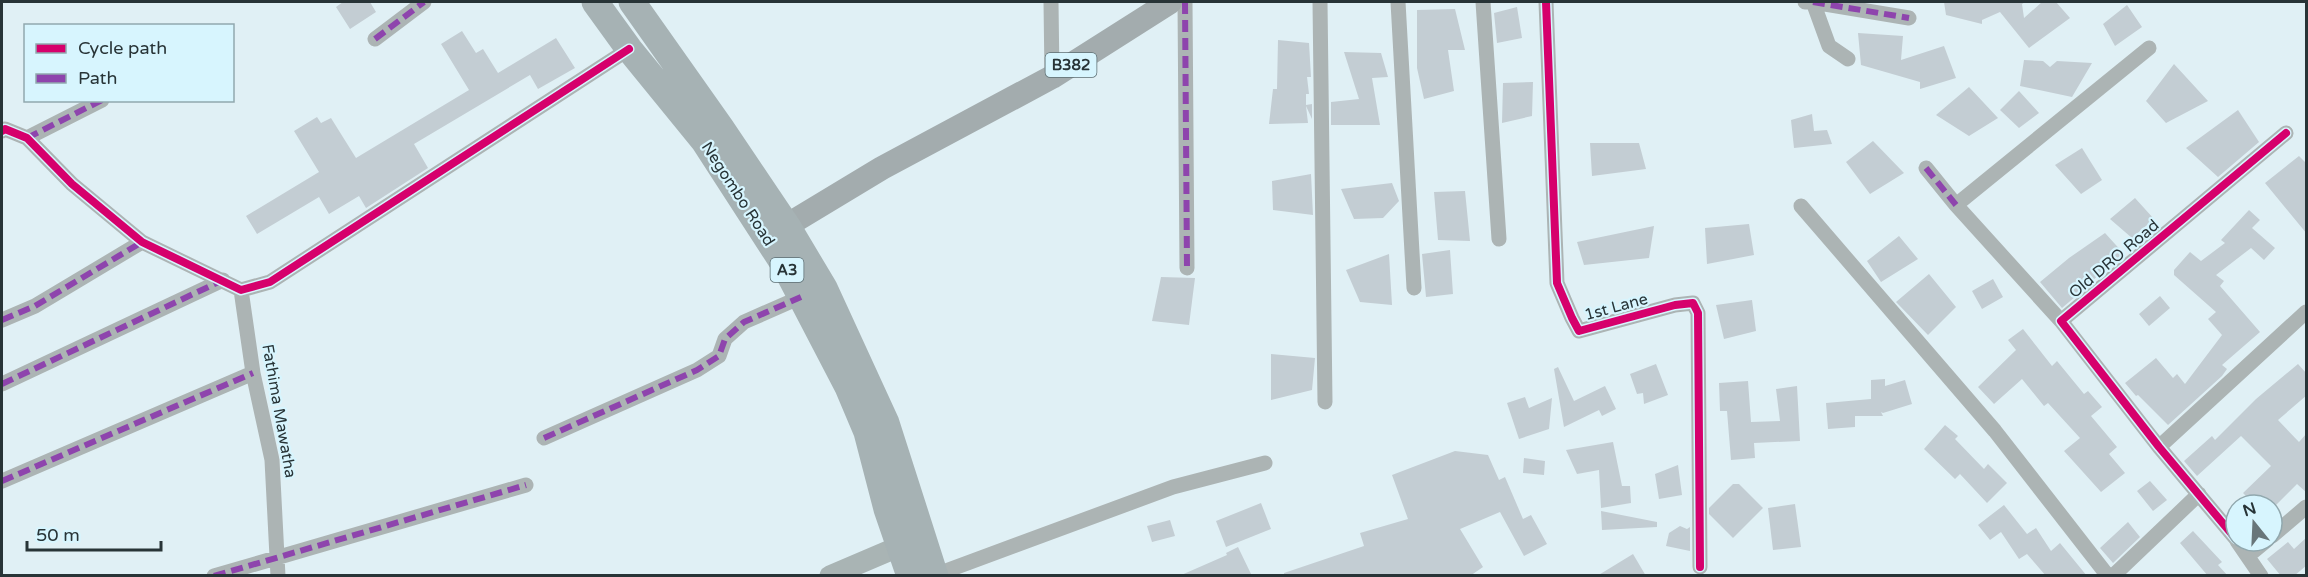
<svg xmlns="http://www.w3.org/2000/svg" width="2308" height="577" viewBox="0 0 2308 577" font-family="'Varela Round',sans-serif">
<rect width="100%" height="100%" fill="#e0f0f5"/>
<!-- building -->
<path fill="#c3cdd3" d="M343,2H370L376,12L350,29L336,7Z
M1944,2H2025L2022,4L2024,18L2042,2H2056L2070,18L2029,48L2000,12L1982,20V24L1946,15Z
M2127,5L2142,27L2115,46L2103,24Z
M1517,7L1522,38L1497,43L1494,13Z
M1455,9L1465,50H1448L1454,91L1424,99L1417,68V10Z
M462,31L476,53L483,49L498,73L556,38L575,68L538,89L530,75L414,144L428,168L366,208L359,196L329,214L319,197L257,234L246,216L319,172L294,131L317,117L321,123L331,118L356,158L469,90L441,44Z
M1858,33L1903,36L1901,60L1944,46L1956,78L1920,89V82L1861,65Z
M1278,40L1309,43L1311,77H1307L1309,94H1306V105L1312,104V119L1306,106L1308,123L1269,124L1273,89H1277Z
M1344,52L1381,53L1388,77L1372,78L1380,125H1331V102L1359,99Z
M2024,60L2043,61L2050,67L2057,61L2092,63L2072,97L2020,86Z
M2174,64L2208,101L2166,123L2146,101Z
M1533,82L1532,116L1502,123L1503,83Z
M1969,87L1998,118L1969,136L1936,115Z
M2019,91L2039,113L2019,128L2000,110Z
M2238,110L2259,142L2218,177L2186,148Z
M1812,114L1814,131L1827,130L1832,144L1794,148L1791,120Z
M1873,141L1904,173L1870,194L1846,162Z
M1590,143H1639L1646,169L1592,176Z
M2082,148L2102,180L2081,194L2055,165Z
M2299,156L2307,164V234L2265,183Z
M1311,174L1313,215L1273,210L1272,181Z
M1392,183L1399,201L1383,218L1354,219L1341,189Z
M1465,191L1470,241L1438,240L1434,192Z
M2135,198L2154,219L2132,238L2110,219Z
M2249,210L2260,220L2252,228L2275,248L2264,260L2251,248L2216,275L2224,281L2220,286L2260,332L2222,365L2227,369L2222,376L2168,425L2138,395L2136,396L2125,383L2156,358L2173,378L2177,374L2185,384L2222,335L2208,319L2216,312L2174,275V270L2190,252L2201,261L2225,243L2221,240Z
M1749,224L1754,255L1707,264L1705,228Z
M1654,226L1649,258L1584,265L1577,242Z
M2105,233L2125,255L2089,283L2090,284L2062,308L2040,282L2069,258Z
M1899,236L1918,259L1881,282L1867,261Z
M1450,250L1453,294L1426,297L1422,254Z
M1389,254L1392,305L1360,302L1346,270Z
M1929,274L1956,307L1928,335L1896,302Z
M1161,277L1195,278L1189,325L1152,321Z
M1993,279L2003,297L1982,309L1972,291Z
M2160,296L2170,308L2149,326L2139,314Z
M1752,300L1756,331L1724,339L1716,305Z
M2023,329L2052,366L2057,361L2084,394L2088,391L2102,407L2091,416L2117,447L2109,454L2125,473L2101,492L2064,451L2080,438L2048,403L2044,406L2022,379L1994,404L1978,387L2016,350L2008,340Z
M1271,354L1315,358L1312,390L1271,400Z
M1656,364L1668,395L1644,404L1643,393L1637,394L1630,374Z
M2298,364L2307,374V395L2278,420L2299,442L2307,433V493L2297,484L2276,505H2255L2243,493L2271,466L2241,436L2197,476L2184,461L2212,436L2215,440L2256,399Z
M1558,367L1574,401L1605,386L1616,409L1602,416L1599,410L1564,427L1554,369Z
M1885,379V386L1905,380L1912,404L1883,413L1881,412L1883,416H1855V427L1828,429L1826,403L1871,399V380Z
M1748,381L1751,422L1780,421L1776,389L1797,386L1800,441L1754,443L1755,458L1731,460L1727,411H1720L1719,383Z
M1525,397L1529,408L1552,398L1549,429L1519,439L1507,403Z
M1945,425L1958,436L1955,439L1984,469L1988,464L2007,483L1987,503L1960,474L1955,479L1924,449Z
M1613,442L1622,486H1630L1631,503L1601,508L1599,470L1577,474L1566,450Z
M1455,451L1488,455L1499,480L1505,477L1523,519L1531,515L1547,544L1524,556L1500,512L1460,529L1483,567L1470,576H1284V573L1364,546L1360,533L1408,519L1392,475Z
M1524,458L1545,461L1544,475L1523,473Z
M1678,465L1682,495L1659,499L1655,474Z
M2150,481L2167,500L2153,511L2137,491Z
M1733,484H1739L1763,508L1733,538L1709,514V508Z
M1261,503L1271,529L1226,547L1216,521Z
M1795,504L1801,547L1773,550L1768,508Z
M2004,505L2027,534L2036,528L2051,551L2060,543L2087,576H2046L2027,554L2019,559L2001,532L1990,540L1978,525Z
M1601,511L1657,522V527L1602,530Z
M1170,520L1175,536L1152,542L1147,526Z
M2128,522L2140,537L2113,563L2100,548Z
M1680,526L1687,529L1690,527V551L1666,546L1669,533Z
M2193,531L2222,562L2218,565L2228,576H2208L2180,543Z
M2307,537V565L2294,576H2281L2267,559L2288,542L2294,549Z
M1238,547L1252,576H1179L1227,555L1226,553Z
M1633,554L1646,576H1597Z"/>
<g fill="none" stroke-linecap="round" stroke-linejoin="round">
<!-- street -->
<path stroke="#acb4b4" stroke-width="15" d="M1051,2L1052,77
M1185,2L1187,268
M1320,2L1325,402
M1398,2L1414,288
M1483,2L1499,239
M1546,2L1557,283L1572,318L1579,331L1675,305L1693,303L1698,313L1700,567
M1805,2H1813L1829,46L1848,59
M1813,2L1909,18
M375,39L424,2
M2,131L5,129L27,138L72,184L142,242L241,290L270,282L629,49
M27,138L102,100
M1926,168L1956,205
M1801,206L1995,431L2108,576
M241,290L253,373L272,460L278,576
M2,320L35,306L142,242
M2061,321L1956,205L2149,48
M2,384L223,280
M544,438L697,370L719,356L725,339L744,322L801,297
M2159,447L2306,312
M2,481L253,373
M2272,536L2306,507
M2236,539L2159,447L2061,321L2286,133
M2237,541L2261,576
M2249,555L2266,541
M935,575L1173,487L1265,463
M214,576L526,485
M2113,576L2199,494"/>
<!-- secondary -->
<path stroke="#a9b4b4" stroke-width="21" d="M830,576L912,541"/>
<!-- primary -->
<path stroke="#a3acae" stroke-width="24" d="M771,235L882,168L1052,77L1170,2"/>
<!-- highway -->
<path stroke="#a6b2b4" stroke-width="27" d="M595,2L629,49L704,141L785,266L848,387L867,432L887,509L910,576
M632,2L721,128L787,226L824,288L886,423L935,576"/>
<!-- quiet -->
<path stroke="#8e44ad" stroke-width="6" stroke-dasharray="12 6" stroke-linecap="butt" d="M1185,2L1187,268
M1813,2L1909,18
M375,39L424,2
M27,138L102,100
M1926,168L1956,205
M2,320L35,306L142,242
M2,384L223,280
M544,438L697,370L719,356L725,339L744,322L801,297
M2,481L253,373
M214,576L526,485"/>
<!-- cycleway casing -->
<g stroke="#d7f5fe" stroke-width="11">
<path id="cycleway" d="M1546,2L1557,283L1572,318L1579,331L1675,305L1693,303L1698,313L1700,567
M2,131L5,129L27,138L72,184L142,242L241,290L270,282L629,49
M2236,539L2159,447L2061,321L2286,133"/>
</g>
<!-- cycleway -->
<use href="#cycleway" stroke="#d6006c" stroke-width="8"/>
</g>
<g text-anchor="middle" dominant-baseline="central" stroke-width="4.5" stroke-linejoin="round" paint-order="stroke">
<!-- shield labels -->
<g fill="#d7f5fe" stroke="#5c6e73" stroke-width="1.5">
<rect x="1045.5" y="53" width="51" height="24" rx="4.5"/>
<rect x="770.5" y="258" width="33" height="24" rx="4.5"/>
</g>
<g font-size="15" font-weight="bold" fill="#283437">
<text x="1071" y="65">B382</text>
<text x="787" y="270">A3</text>
</g>
<!-- street labels -->
<g font-size="16" fill="#283437" stroke="#d7f5fe">
<text transform="translate(738 194) rotate(57)">Negombo Road</text>
<text transform="translate(2114 259) rotate(-40)">Old DRO Road</text>
<text transform="translate(1616 307) rotate(-15)">1st Lane</text>
<text transform="translate(279 411) rotate(80)">Fathima Mawatha</text>
</g>
</g>
<!-- border -->
<rect width="2308" height="577" fill="none" stroke="#283437" stroke-width="6"/>
<!-- legend -->
<rect x="24" y="24" width="210" height="78" fill="#d7f5fe" stroke="#91a8ae" stroke-width="1.5"/>
<rect x="36" y="44" width="30" height="9" fill="#d6006c" stroke="#91a8ae" stroke-width="1.5"/>
<text x="78" y="54" font-size="18" fill="#283437">Cycle path</text>
<rect x="36" y="74" width="30" height="9" fill="#8e44ad" stroke="#91a8ae" stroke-width="1.5"/>
<text x="78" y="84" font-size="18" fill="#283437">Path</text>
<!-- north arrow -->
<g transform="translate(2254 523) rotate(342)"><circle r="28" fill="#d7f5fe" stroke="#91a8ae" stroke-width="1.5"/>
<path d="M0-4.5L10 22L0 15L-10 22Z" fill="#68767a"/>
<text y="-9" font-size="16" font-weight="bold" text-anchor="middle" fill="#283437">N</text>
</g>
<!-- scale -->
<path d="M27 541v9h134v-9" fill="none" stroke="#283437" stroke-width="3"/>
<text x="36" y="541" font-size="18" fill="#283437" stroke="#d7f5fe" stroke-width="4.5" paint-order="stroke">50 m</text>
</svg>
